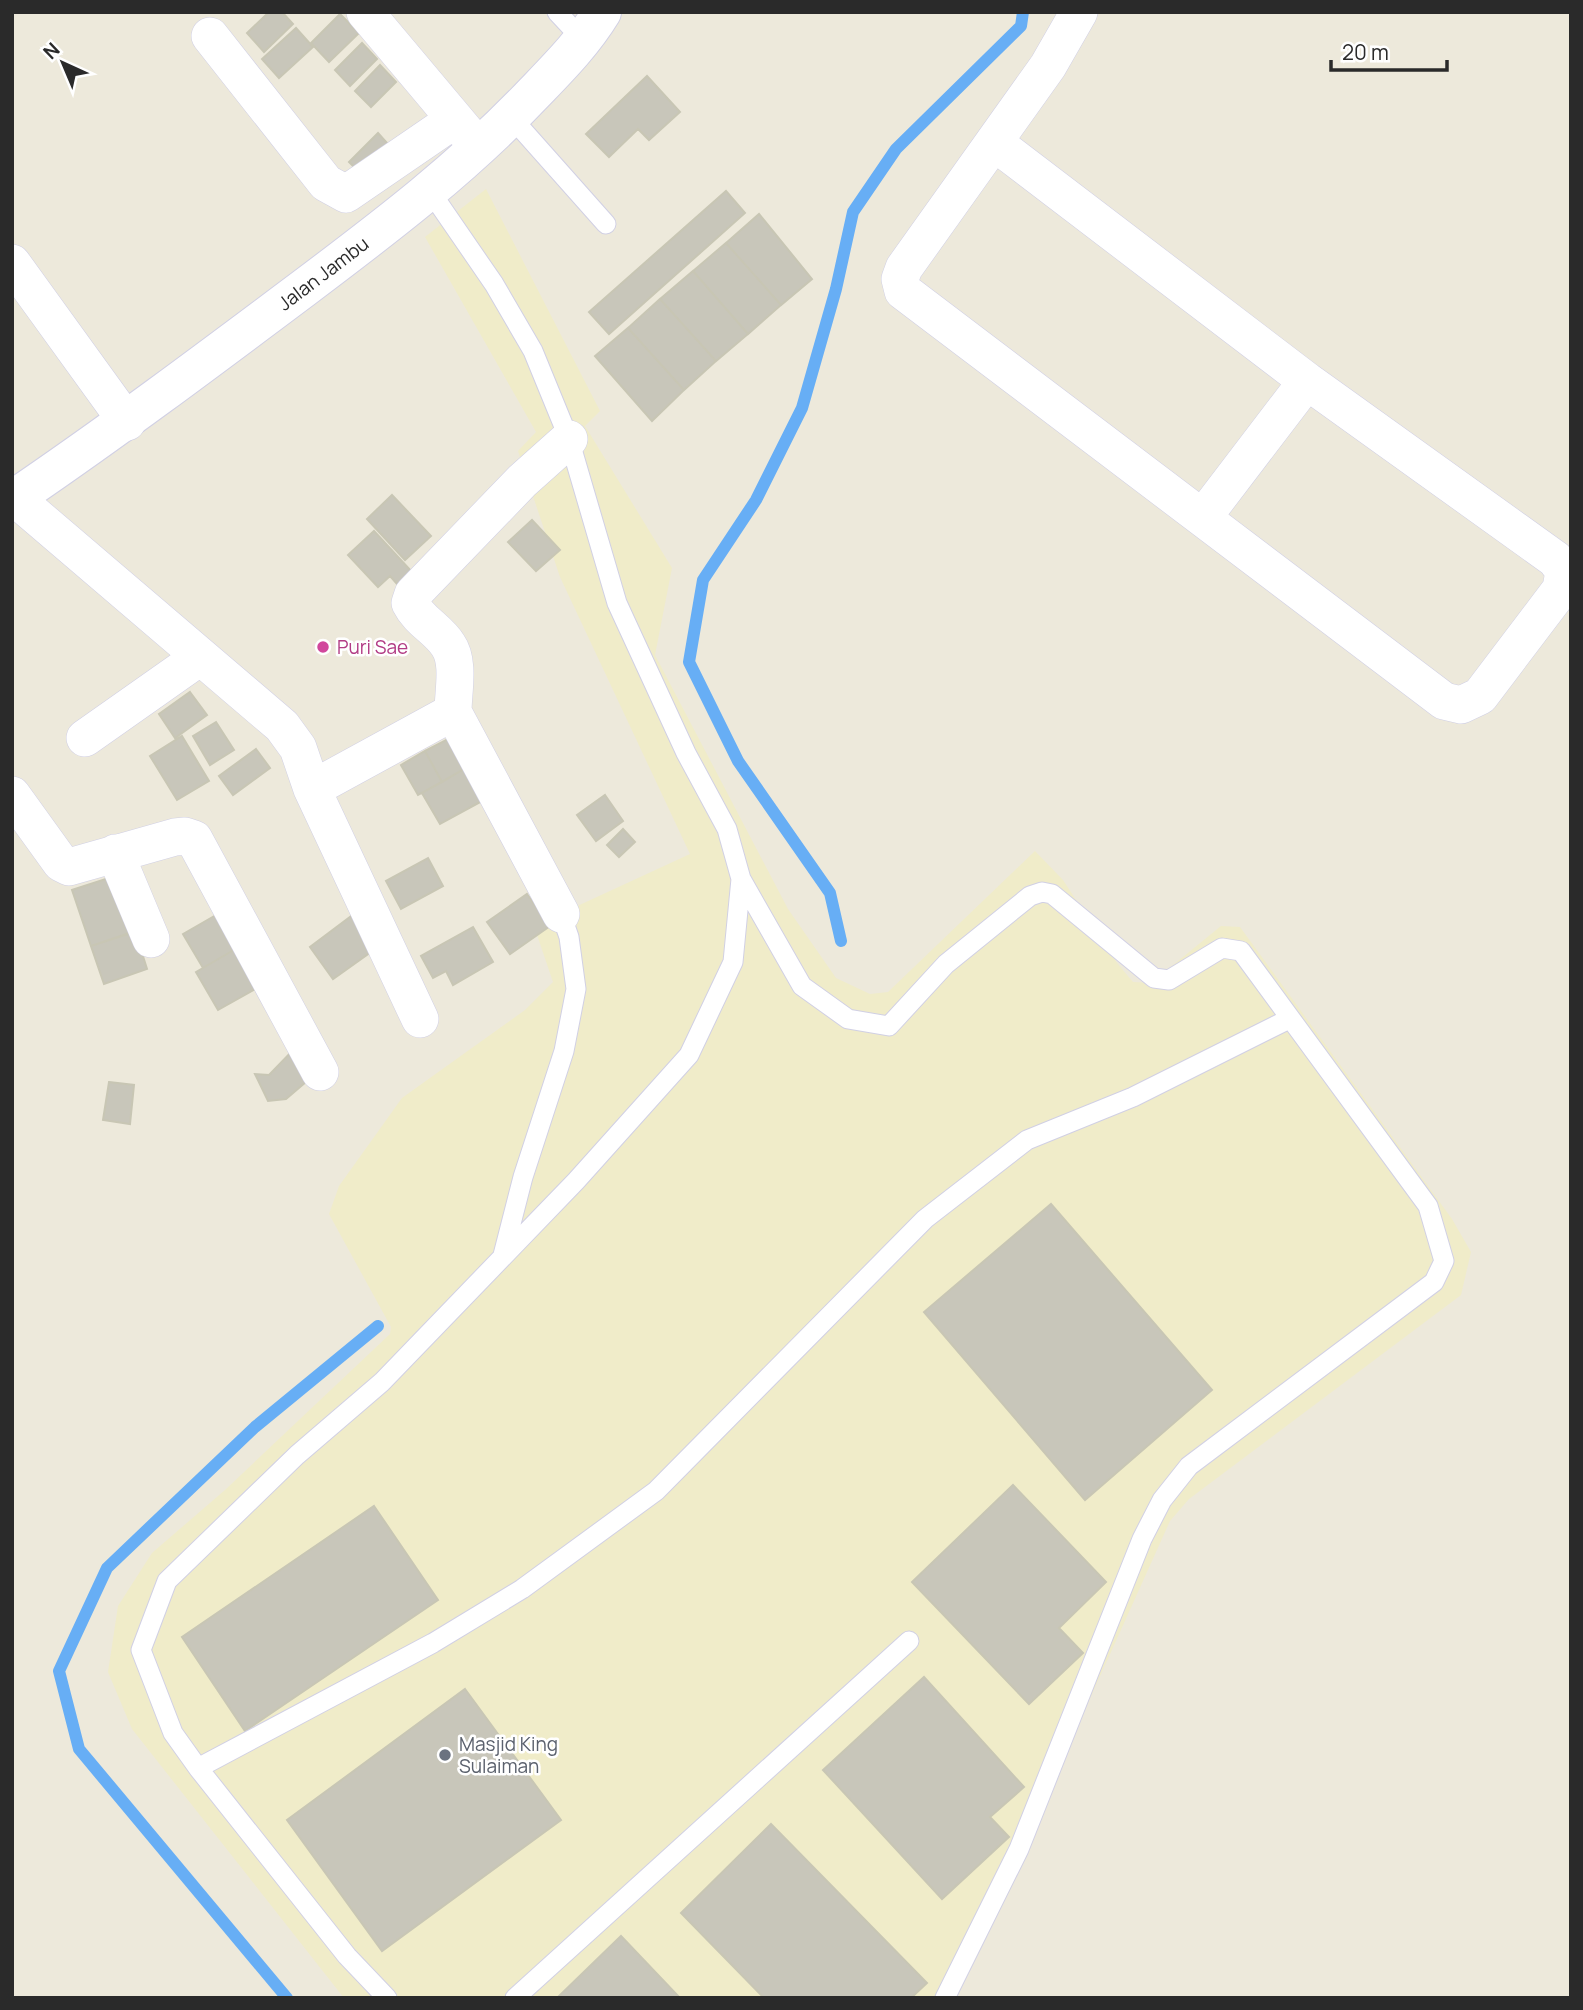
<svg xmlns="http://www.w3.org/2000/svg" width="1583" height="2010" viewBox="0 0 1583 2010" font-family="Manrope,sans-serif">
<rect width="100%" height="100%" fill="#ede9db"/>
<!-- education -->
<path fill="#f0ecc9" d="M486,189L600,411L585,426L672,568L655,655L788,909L836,978L870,994L888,992L1035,851L1063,880L1117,963L1133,982L1151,983L1221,926L1240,927L1452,1219L1471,1252L1461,1295L1189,1499L1170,1521L955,1998H344L132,1729L108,1672L118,1606L152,1553L225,1490L390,1334L391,1327L329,1214L339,1186L402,1098L525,1010L553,982L534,926L690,854L560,577L518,451L536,432L425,237Z"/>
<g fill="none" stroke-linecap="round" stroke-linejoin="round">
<!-- stream -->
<path stroke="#67aef5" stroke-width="12" d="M841,941L830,893L738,761L689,662L703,580L756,500L802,408L836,289L853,212L896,149L1021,26L1023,12
M287,1998L79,1749L59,1671L107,1568L255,1427L378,1326"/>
</g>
<!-- building -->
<path fill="#c8c6ba" stroke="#c8c6b4" stroke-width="2" d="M269,12H282L293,24L264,52L247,33Z
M340,14L359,33L329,62L311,43Z
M296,28L313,47L279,78L262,59Z
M362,43L377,59L350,86L335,70Z
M380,65L396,82L371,107L355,91Z
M647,76L680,112L649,140L638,129L609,157L586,134Z
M378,133L395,152L367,180L349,162Z
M726,191L745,213L609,334L589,312Z
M759,214L812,279L781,305L726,243Z
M726,243L781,305L748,334L693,271Z
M693,271L748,334L716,361L660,299Z
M660,299L716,361L684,390L628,328Z
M628,328L684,390L652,421L595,356Z
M392,495L431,536L405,560L367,519Z
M532,520L560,550L536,571L508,542Z
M374,531L412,572L398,585L390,576L378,587L348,555Z
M190,692L207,715L175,738L159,714Z
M216,722L234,750L210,765L193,736Z
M182,736L209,781L177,800L150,756Z
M448,739L464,769L442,782L425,751Z
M256,749L270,768L233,795L219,776Z
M425,751L442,782L418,795L401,765Z
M464,769L482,801L440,824L422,793Z
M605,795L623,821L596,841L577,815Z
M623,829L635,842L619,857L607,845Z
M428,858L443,886L401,909L386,881Z
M112,877L131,933L91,946L72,890Z
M527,894L550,926L510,954L487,922Z
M223,911L244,944L203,968L183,934Z
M354,914L378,947L333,979L310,947Z
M473,927L493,962L453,985L446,971L433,978L421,956Z
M135,931L147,969L104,984L91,946Z
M244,944L266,983L218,1010L196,972Z
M296,1047L314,1075L286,1099L268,1101L255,1074L269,1075Z
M109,1082L134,1085L130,1124L103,1120Z
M1051,1204L1212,1390L1085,1500L924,1312Z
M1013,1485L1106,1582L1059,1628L1083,1653L1029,1704L912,1582Z
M374,1506L438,1600L245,1731L182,1637Z
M924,1677L1024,1787L990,1817L1009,1837L942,1899L823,1770Z
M465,1689L561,1820L382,1951L287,1820Z
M771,1824L927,1983L911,1998H764L681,1913Z
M621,1936L680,1998H557Z"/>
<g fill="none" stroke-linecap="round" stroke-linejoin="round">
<!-- service casing -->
<g stroke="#d1d0e4" stroke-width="21">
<path id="service" d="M557,12L584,41
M511,117L606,224
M741,879L802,986L848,1019L889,1026L946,964L1030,896L1042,892L1052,894L1154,978L1169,980L1222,948L1241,951L1428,1206L1444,1261L1434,1282L1189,1466L1162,1500L1142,1539L1019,1849L945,1998
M503,1255L523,1177L564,1051L576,989L569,937L561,914
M198,1768L433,1643L522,1589L656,1491L925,1219L1027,1140L1133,1097L1289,1019
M387,1998L347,1956L198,1768L173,1733L141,1650L167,1581L297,1455L382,1382L576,1181L689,1055L733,962L741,879L727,829L686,753L617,603L569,439L533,351L494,284L430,191
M515,1998L909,1641"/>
</g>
<!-- minor casing -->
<g stroke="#d1d0e4" stroke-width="38">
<path id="minor" d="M365,12L470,137
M210,36L326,183L346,194L454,120
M995,143L1307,381L1555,559L1564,571L1561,589L1480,696L1461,705L1444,701L903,291L900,279L904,268L1048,66L1079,12
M12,263L127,422
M15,498L282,726L298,748L312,789L420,1019
M1204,516L1307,381
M453,712L561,914
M85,738L200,657
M312,789L453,712C453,692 460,662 448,645C438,629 419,621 410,603L413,594L522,481L569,439
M12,795L61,863L69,867L175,837L185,836L194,839L320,1072
M115,853L151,939"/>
</g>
<!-- tertiary casing -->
<g stroke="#d1d0e4" stroke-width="40">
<g id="tertiary">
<path id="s1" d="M12,500C112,432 208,360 304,288C385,227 464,167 534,93C559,67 583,43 602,12"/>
</g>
</g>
<!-- service -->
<use href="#service" stroke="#fff" stroke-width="19"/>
<!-- minor -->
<use href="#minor" stroke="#fff" stroke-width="37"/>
<!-- tertiary -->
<use href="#tertiary" stroke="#fff" stroke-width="38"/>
</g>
<!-- markers -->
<circle fill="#d1479c" stroke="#fff" stroke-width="2.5" cx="323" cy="647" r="7"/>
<circle fill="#6b7280" stroke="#fff" stroke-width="2.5" cx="445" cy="1755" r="7"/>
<g text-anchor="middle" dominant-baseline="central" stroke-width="5" stroke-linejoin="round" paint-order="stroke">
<!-- street labels -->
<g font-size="19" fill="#2a2a2a" stroke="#fff">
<text stroke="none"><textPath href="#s1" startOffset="385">Jalan Jambu</textPath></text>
</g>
<!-- hotel labels -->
<g font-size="19" fill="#b23c85" stroke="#fff" text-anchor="start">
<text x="337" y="647">Puri Sae</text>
</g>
<!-- worship labels -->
<g font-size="19" fill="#5b616d" stroke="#fff" text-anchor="start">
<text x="459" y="1744">Masjid King<tspan x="459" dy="22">Sulaiman</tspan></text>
</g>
</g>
<!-- border -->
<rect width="1583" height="2010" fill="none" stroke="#2a2a2a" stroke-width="28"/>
<!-- north arrow -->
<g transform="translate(63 63) rotate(316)" stroke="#ffffff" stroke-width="5" paint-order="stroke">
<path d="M0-5L12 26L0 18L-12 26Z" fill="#2a2a2a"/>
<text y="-10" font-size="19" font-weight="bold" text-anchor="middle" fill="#2a2a2a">N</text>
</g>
<!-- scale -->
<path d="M1331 60v10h116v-10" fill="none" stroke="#2a2a2a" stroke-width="3.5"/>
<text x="1342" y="60" font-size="21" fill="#2a2a2a" stroke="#ffffff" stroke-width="5" paint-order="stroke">20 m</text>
</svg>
